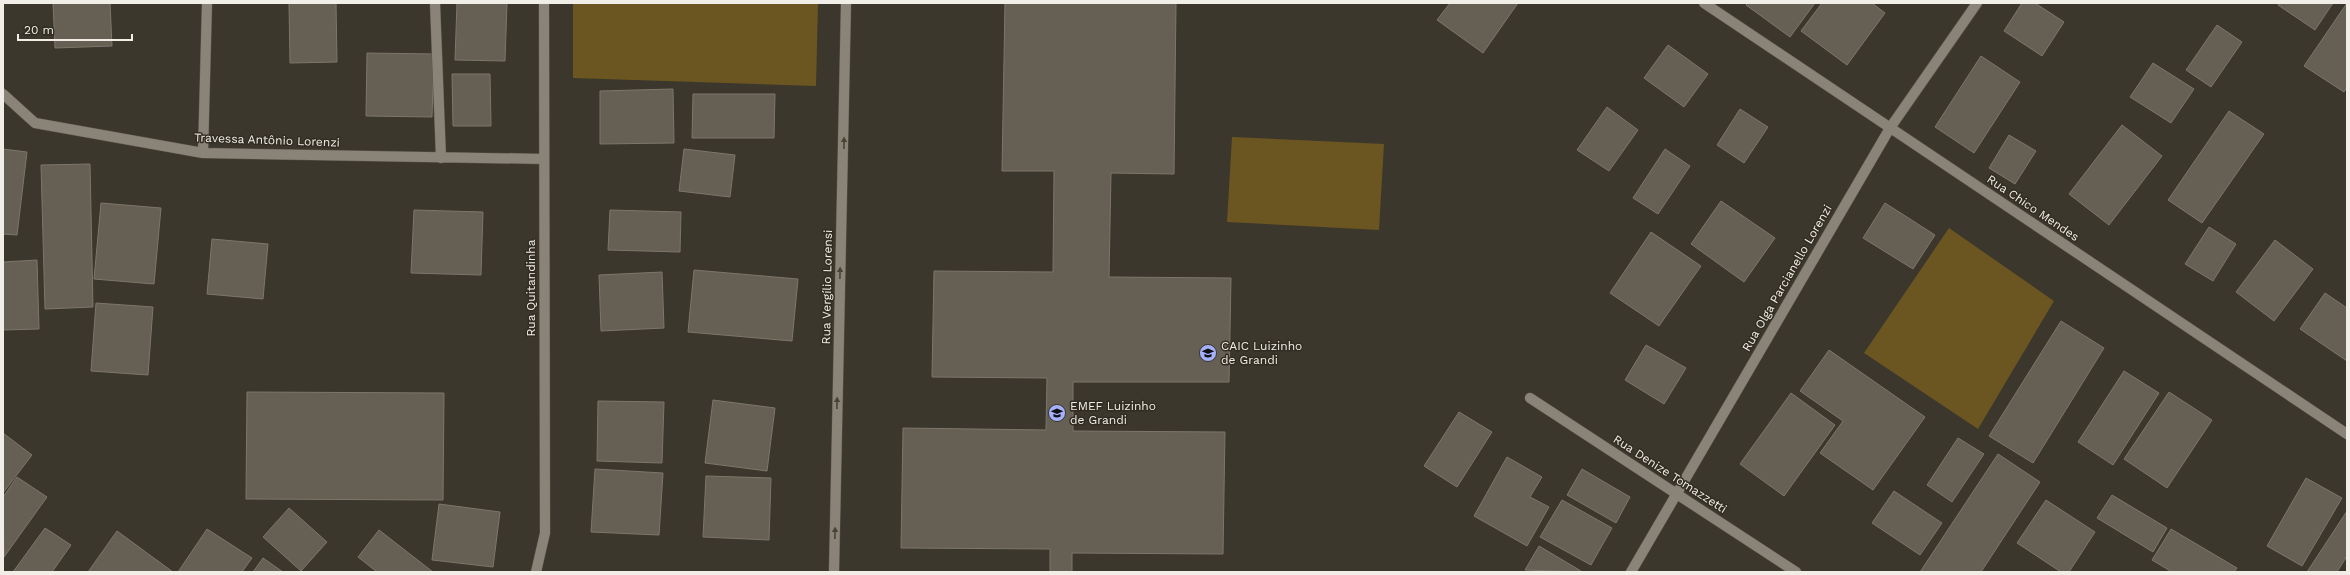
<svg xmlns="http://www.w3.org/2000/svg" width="2350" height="575" viewBox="0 0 2350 575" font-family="'Work Sans',sans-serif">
<rect width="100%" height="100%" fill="#3c372c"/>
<!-- green -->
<path fill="#6b5621" d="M573,3H818L816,86L573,78Z
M1232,137L1384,144L1379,230L1227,222Z
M1949,228L2054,301L1978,429L1864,353Z"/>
<!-- building -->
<path fill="#666054" stroke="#7c776a" d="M53,3H110L112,46L55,48Z
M289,3H336L337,62L290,63Z
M457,3H507L505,61L455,60Z
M1005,3H1176L1174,174L1111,173L1109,277L1231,278L1229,382H1073V431L1225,432L1223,554L1072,553V572H1050V549L901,548L903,428L1046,430L1047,378L932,377L934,271L1053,272L1054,171H1002Z
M1450,3H1518L1483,53L1437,20Z
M1748,3H1815L1790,37L1746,5Z
M1822,3H1872L1885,13L1847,65L1801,31Z
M2022,3H2035L2064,22L2042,56L2004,31Z
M2279,3H2333L2315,30L2278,5Z
M2347,3V87L2344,92L2304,66Z
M2217,25L2242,42L2211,87L2186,70Z
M1668,45L1708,74L1684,107L1644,78Z
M367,53L434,54L432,117L366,116Z
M1981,56L2020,82L1974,153L1935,127Z
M2153,63L2194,89L2171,123L2130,97Z
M452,74H490L491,126H453Z
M673,89L674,143L600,144V91Z
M693,94H775L774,138H692Z
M1607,107L1638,130L1609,171L1577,150Z
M1740,109L1768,127L1744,163L1717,145Z
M2229,111L2264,134L2202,223L2168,200Z
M2122,125L2162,156L2109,225L2069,194Z
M2009,135L2036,151L2015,184L1989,168Z
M3,149L27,152L17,235L3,234Z
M684,149L735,155L730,197L679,191Z
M1665,149L1690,166L1658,214L1633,198Z
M90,164L93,307L45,309L41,165Z
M1721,201L1775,238L1744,282L1691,244Z
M101,203L161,208L154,284L94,279Z
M1885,203L1935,235L1913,269L1863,238Z
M414,210L483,212L481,275L411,273Z
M610,210L681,212L680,252L608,250Z
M2209,227L2236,244L2213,281L2185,264Z
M1651,232L1701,266L1659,326L1610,293Z
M212,239L268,244L263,299L207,294Z
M2275,240L2313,269L2274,321L2236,292Z
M37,260L39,329L3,330V262Z
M694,270L798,279L792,341L688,332Z
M662,272L664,328L601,331L599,275Z
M2325,293L2347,308V361L2300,329Z
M96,303L153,307L148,375L91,371Z
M2061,321L2104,348L2033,463L1989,436Z
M1646,345L1686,368L1664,404L1625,380Z
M1829,350L1925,417L1873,490L1820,453L1843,421L1800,391Z
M2124,371L2159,393L2113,465L2078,442Z
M247,392L444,393L443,500L246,499Z
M2169,392L2212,420L2167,488L2124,459Z
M1791,393L1835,425L1784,496L1740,464Z
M713,400L775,408L767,471L705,463Z
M598,401L664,402L662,463L597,461Z
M1459,412L1492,432L1457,487L1424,466Z
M3,433L32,455L3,493Z
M1958,438L1984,454L1952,502L1927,485Z
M1998,454L2040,482L1981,572H1920Z
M1507,457L1542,477L1530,497L1549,507L1527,546L1474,516Z
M595,469L663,473L659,535L591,532Z
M1582,469L1630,497L1616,523L1567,495Z
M706,476L771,478L769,540L703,537Z
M17,477L47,497L4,557L3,497Z
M2306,478L2342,498L2302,566L2267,546Z
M1894,491L1942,523L1920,555L1872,523Z
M2112,495L2167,528L2153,552L2097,518Z
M1562,500L1612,528L1591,565L1540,537Z
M2046,500L2095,532L2069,572H2061L2017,543Z
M439,504L500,512L493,567L432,560Z
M289,508L327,542L301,571L263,537Z
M2347,511V556L2337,572H2307Z
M45,528L71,545L52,572H13Z
M207,529L252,558L242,572H178Z
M2171,529L2237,568L2234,572H2172L2152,560Z
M379,530L433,572H377L358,557Z
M117,531L173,572H88Z
M1539,546L1581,571L1580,572L1525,570Z
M263,558L283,572H253Z"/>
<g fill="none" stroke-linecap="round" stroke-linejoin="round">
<!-- minor casing -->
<g stroke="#59544b" stroke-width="11">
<path id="minor" d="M435,3L441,158
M1704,3L2347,434
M3,94L35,123L203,153L544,159
M203,153L207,3
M1530,398L1796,572
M536,572L545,533L544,3
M834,572L846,3
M1631,572L1890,128L1977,3"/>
</g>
<!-- minor -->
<use href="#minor" stroke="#898477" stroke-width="10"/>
</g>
<!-- one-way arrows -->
<defs><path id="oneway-solid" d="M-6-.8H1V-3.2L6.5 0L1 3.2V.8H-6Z"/></defs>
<g fill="#484337">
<use href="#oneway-solid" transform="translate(844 143) rotate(-89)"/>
<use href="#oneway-solid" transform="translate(840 273) rotate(-89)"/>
<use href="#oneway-solid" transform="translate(837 403) rotate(-89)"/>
<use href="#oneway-solid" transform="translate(835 533) rotate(-89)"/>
</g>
<!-- icons -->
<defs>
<g id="school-disc" transform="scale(0.9)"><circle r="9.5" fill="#a5b1fc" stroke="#322d22"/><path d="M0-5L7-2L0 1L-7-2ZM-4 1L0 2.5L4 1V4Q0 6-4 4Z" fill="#111"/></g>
</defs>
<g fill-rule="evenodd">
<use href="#school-disc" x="1208" y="353"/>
<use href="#school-disc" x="1057" y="413"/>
</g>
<g text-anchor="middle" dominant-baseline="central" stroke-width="3" stroke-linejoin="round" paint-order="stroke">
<!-- street labels -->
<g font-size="12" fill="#f1eee7" stroke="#322d22">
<text transform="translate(267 140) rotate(2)">Travessa Antônio Lorenzi</text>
<text transform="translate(2033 208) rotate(34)">Rua Chico Mendes</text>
<text transform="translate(1787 278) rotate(-60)">Rua Olga Parcianello Lorenzi</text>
<text transform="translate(827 287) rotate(-89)">Rua Vergílio Lorensi</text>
<text transform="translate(531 288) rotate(-90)">Rua Quitandinha</text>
<text transform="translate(1670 474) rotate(33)">Rua Denize Tomazzetti</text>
</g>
<!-- poi labels -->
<g font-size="12" fill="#f1eee7" stroke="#322d22" text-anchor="start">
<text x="1221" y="346">CAIC Luizinho<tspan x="1221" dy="14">de Grandi</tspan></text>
<text x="1070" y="406">EMEF Luizinho<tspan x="1070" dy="14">de Grandi</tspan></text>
</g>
</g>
<!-- border -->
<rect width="2350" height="575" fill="none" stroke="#f1eee7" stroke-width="8"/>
<!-- scale -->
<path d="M18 34v6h114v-6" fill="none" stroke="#f1eee7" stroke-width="2"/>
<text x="24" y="34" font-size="12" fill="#f1eee7" stroke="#322d22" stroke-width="3" paint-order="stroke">20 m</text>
</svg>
